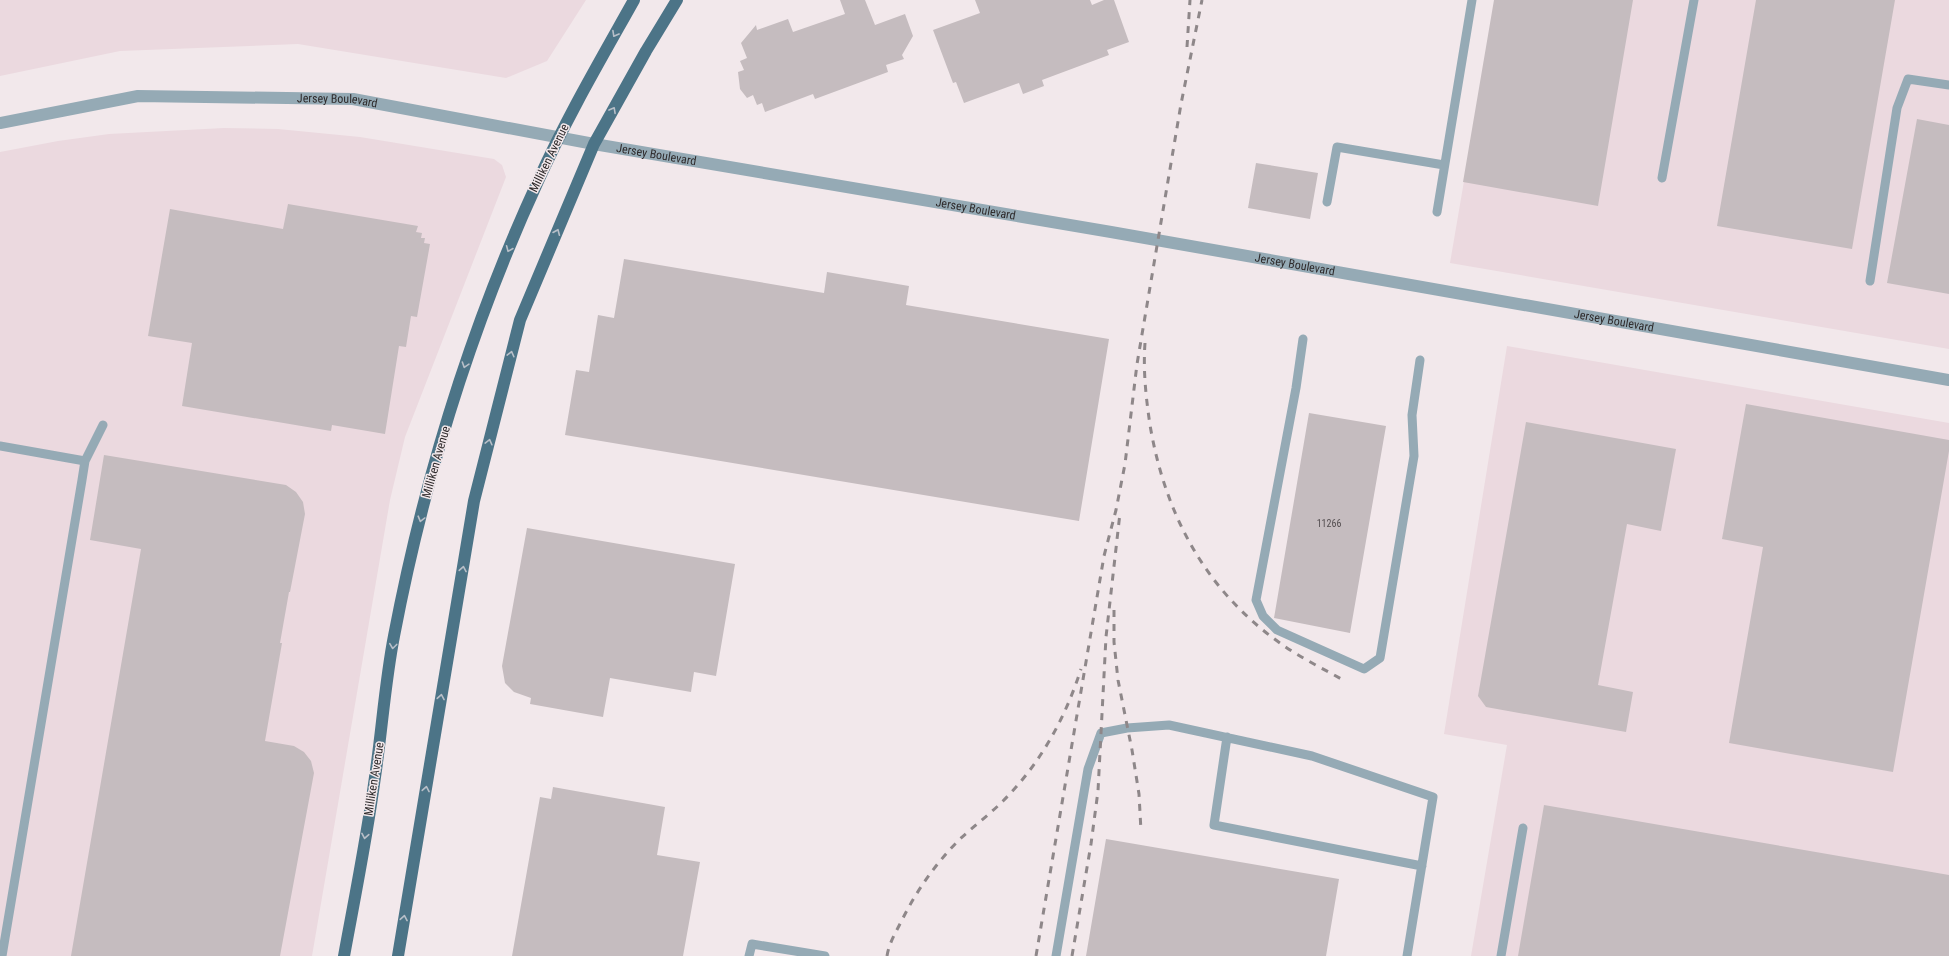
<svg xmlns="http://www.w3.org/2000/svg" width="1949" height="956" viewBox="0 0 1949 956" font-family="'Roboto Condensed',sans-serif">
<rect width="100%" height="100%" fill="#f2e8eb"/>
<!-- built -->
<path fill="#ebd9df" d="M0,0H586L547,61L506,78L298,44L120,51L0,76Z
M1495,0H1949V349L1450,263Z
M224,128L278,129L360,137L494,159L502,165L506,177L405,437L390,500L312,956H0V152L58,141L109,134Z
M1507,346L1949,423V956H1471L1507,745L1444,734Z"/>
<!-- building -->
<path fill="#c5bcbf" d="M840,0H865L875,25L905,14L913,36L902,55L904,59L886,65L888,72L815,99L813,94L765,112L762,103L757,105L753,95L747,98L740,89L738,72L744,70L740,61L747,58L741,43L756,25L757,30L788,19L793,32L845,14Z
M975,0H1090L1092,5L1104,0H1114L1129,42L1107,50L1109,55L1042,80L1044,86L1023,94L1019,83L964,103L956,82L953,83L933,30L980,13Z
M1494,0H1633L1598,206L1463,182Z
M1756,0H1895L1852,249L1717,226Z
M1917,119L1949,125V294L1887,283Z
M1256,163L1318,173L1310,219L1248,208Z
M288,204L418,226L416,232L422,233L421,238H425L424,243L430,244L417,317L411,316L406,347L399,346L385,434L332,425L331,431L182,406L192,343L148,336L170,209L283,229Z
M624,259L824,293L827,272L909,286L906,305L1109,339L1079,521L565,435L576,370L589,372L598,315L614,318Z
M1746,404L1949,440V451L1893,772L1729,743L1763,547L1722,539Z
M1309,413L1386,426L1350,633L1274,618Z
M1526,422L1676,449L1661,531L1627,524L1598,685L1633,692L1626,732L1486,707L1478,696Z
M104,455L286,485L296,492L303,502L305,514L290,592H289L280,643H282L265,741L294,746L304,752L311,761L314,773L280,956H71L141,549L90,540Z
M527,528L735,564L716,676L694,672L691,692L610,678L603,717L530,704L531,698L514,692L505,683L502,666Z
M553,787L665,807L657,855L700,862L683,956H512L540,797L551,799Z
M1544,805L1949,875V956H1518Z
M1106,839L1339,879L1326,956H1086Z"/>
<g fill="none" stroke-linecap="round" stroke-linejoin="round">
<!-- lane -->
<path stroke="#95aab5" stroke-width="9" d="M1662,178L1694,0
M1327,202L1337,147L1444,165
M1437,212L1472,0
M1870,281L1897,108L1908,79L1949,85
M1303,339L1296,388L1256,600L1263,616L1277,630L1364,669L1380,658L1414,456L1412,415L1420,360
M0,446L85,461
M1227,737L1214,825L1422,866
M2,956L82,480L85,461L103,425
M749,956L752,944L825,956
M1056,956L1088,769L1101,733L1127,728L1169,725L1312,756L1433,797L1407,956
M1501,956L1523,828"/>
<!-- street -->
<path stroke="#95aab5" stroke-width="12" id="s1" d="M0,123L138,96L353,99L594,144L1111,232L1949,380"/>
<!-- primary -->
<path stroke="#4c7487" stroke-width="12" d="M344,956C355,896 367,837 375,777C382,730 385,682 394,636C424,479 472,324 539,179C567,117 601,59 634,0
M398,956L474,501L520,320L594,144L646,51L677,0"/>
<!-- rail -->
<path stroke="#8e8789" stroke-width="3" stroke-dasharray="7 7" stroke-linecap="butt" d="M1187,47L1190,0
M1145,343C1143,371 1146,398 1150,425C1165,514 1205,590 1280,643C1299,657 1322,668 1343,680
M1114,610V642L1118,680L1132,750L1139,794L1141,831
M887,956C889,943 896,932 902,920C917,890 936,863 960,839C974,826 990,814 1003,801C1040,764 1065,719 1081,669
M1036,956L1104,556L1116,510L1125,464L1137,364L1181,104L1202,0
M1072,956L1091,844L1098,791L1106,637L1120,513"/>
</g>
<!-- one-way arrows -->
<defs><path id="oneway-chevron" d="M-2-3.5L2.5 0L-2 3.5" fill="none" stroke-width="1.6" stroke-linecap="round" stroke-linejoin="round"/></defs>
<g stroke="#b8bfc8">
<use href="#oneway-chevron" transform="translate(615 34) rotate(119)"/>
<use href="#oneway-chevron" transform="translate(613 110) rotate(-61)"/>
<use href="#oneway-chevron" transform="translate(557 232) rotate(-67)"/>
<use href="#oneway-chevron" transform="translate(509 249) rotate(113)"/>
<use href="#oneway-chevron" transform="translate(511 354) rotate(-76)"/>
<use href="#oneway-chevron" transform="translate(465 365) rotate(108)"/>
<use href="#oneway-chevron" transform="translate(489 442) rotate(-76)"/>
<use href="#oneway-chevron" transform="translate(421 519) rotate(105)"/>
<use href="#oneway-chevron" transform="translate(463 569) rotate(-80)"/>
<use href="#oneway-chevron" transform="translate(393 646) rotate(97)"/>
<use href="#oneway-chevron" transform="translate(441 697) rotate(-80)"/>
<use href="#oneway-chevron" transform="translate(426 789) rotate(-80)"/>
<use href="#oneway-chevron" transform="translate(365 836) rotate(100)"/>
<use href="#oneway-chevron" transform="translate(404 918) rotate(-80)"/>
</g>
<g text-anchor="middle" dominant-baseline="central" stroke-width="3" stroke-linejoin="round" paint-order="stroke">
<!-- number labels -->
<g font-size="10" fill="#544e50">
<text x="1329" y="523">11266</text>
</g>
<!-- street labels -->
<g font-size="12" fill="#2e2a2b" stroke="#f2e8eb">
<text stroke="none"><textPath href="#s1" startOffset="340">Jersey Boulevard</textPath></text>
<text stroke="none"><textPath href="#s1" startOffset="664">Jersey Boulevard</textPath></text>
<text transform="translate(549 158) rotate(-64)">Milliken Avenue</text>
<text stroke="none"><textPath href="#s1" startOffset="988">Jersey Boulevard</textPath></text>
<text stroke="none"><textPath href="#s1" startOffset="1312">Jersey Boulevard</textPath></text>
<text stroke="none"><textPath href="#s1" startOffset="1636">Jersey Boulevard</textPath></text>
<text transform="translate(436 462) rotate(-74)">Milliken Avenue</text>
<text transform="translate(374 779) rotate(-81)">Milliken Avenue</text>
</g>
</g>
</svg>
